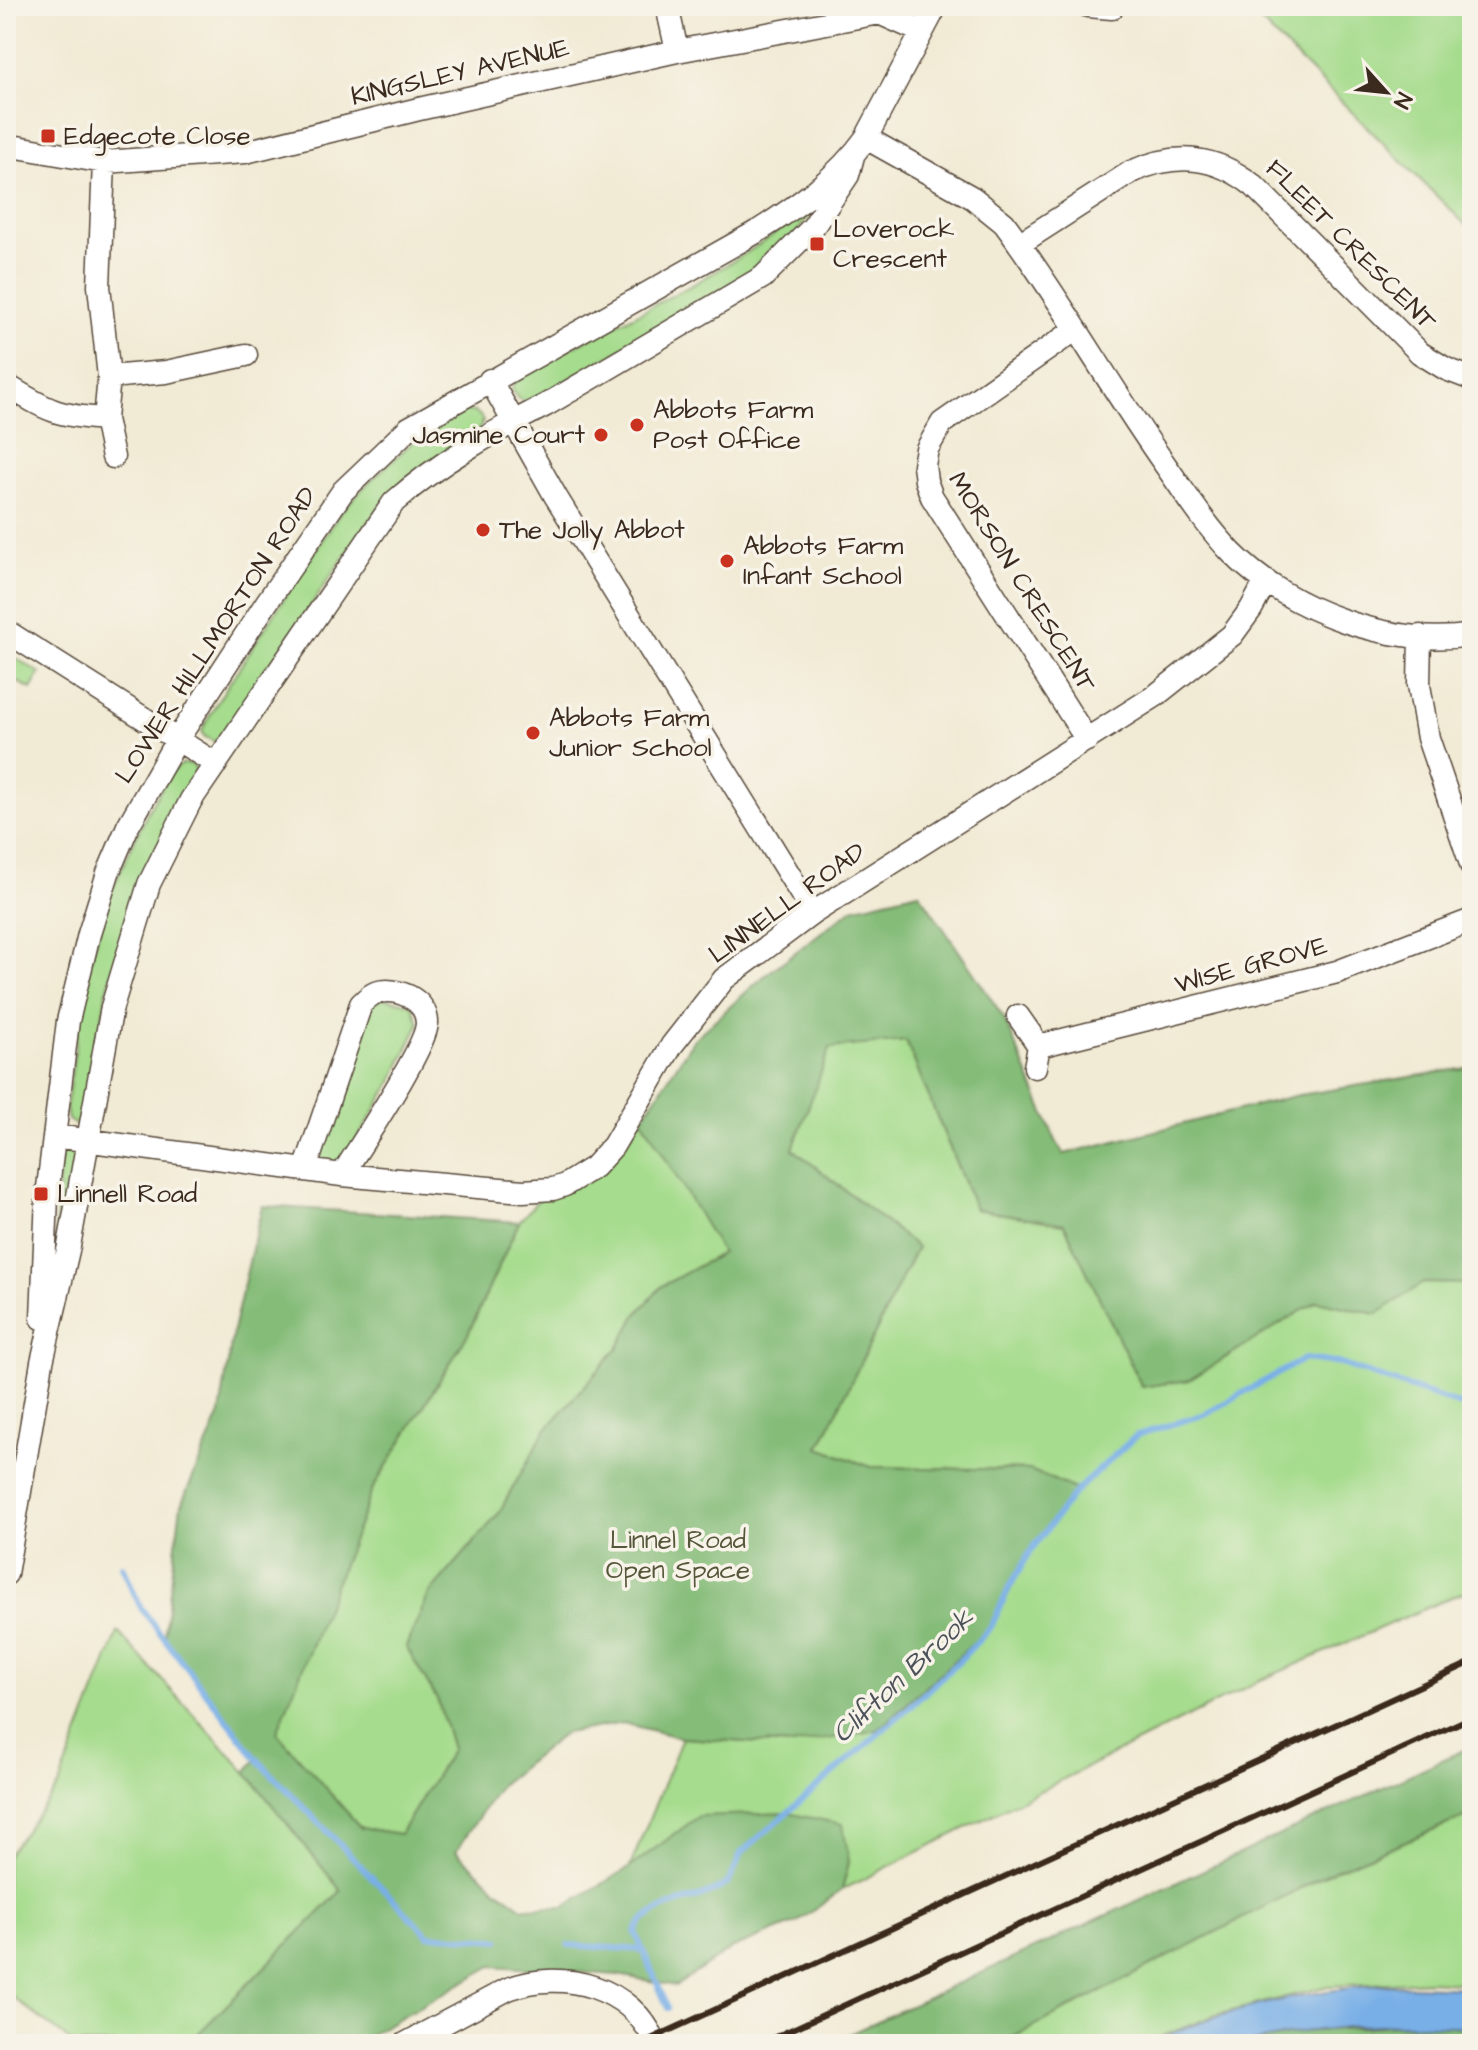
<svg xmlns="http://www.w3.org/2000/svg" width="1478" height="2050" viewBox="0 0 1478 2050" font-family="'Architects Daughter',sans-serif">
<rect width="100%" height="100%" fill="#f7f3e8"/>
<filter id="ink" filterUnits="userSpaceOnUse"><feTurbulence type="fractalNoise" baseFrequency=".0125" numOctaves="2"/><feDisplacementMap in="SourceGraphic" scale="16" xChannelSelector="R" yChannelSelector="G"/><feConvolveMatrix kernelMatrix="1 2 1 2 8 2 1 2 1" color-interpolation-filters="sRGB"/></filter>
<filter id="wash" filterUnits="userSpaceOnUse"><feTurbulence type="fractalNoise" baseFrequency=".006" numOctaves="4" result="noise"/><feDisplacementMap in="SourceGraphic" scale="32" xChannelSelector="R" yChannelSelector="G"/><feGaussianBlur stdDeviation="1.8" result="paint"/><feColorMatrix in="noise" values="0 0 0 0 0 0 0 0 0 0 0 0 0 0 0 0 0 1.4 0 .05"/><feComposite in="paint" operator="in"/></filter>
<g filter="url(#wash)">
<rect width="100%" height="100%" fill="#f1ead4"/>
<!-- green -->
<path fill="#a6dc8d" stroke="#708356" stroke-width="2" d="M1245,6H1472V231Z
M838,179L789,242L744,278L529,402L518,399L512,390L515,378C609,325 712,283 798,217C812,206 825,192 838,179Z
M462,410C472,411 479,411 483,421L479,430L379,507L321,590L222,741H213L204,736L202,730L219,699L340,513L368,483L415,440Z
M6,652L40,673L31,689L6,676Z
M182,764H192L197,770L130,905L106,995L85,1120L76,1125L68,1120L66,1108L87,973L109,896L150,807L173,771Z
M383,998L412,1004L419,1024L393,1080L344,1161L333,1164L323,1161L320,1154L366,1008Z
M906,1041L975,1209L1064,1224L1142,1387L1189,1380L1317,1301L1376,1314L1423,1283L1472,1284V1588L1261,1680L842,1890L849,1862L630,1867L682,1738L793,1745L991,1627L1030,1552L1077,1490L1030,1470L871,1467L819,1448L917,1247L793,1149L830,1047Z
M642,1119L723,1253L662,1286L637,1314L619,1347L545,1431L497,1516L429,1594L406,1647L438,1701L452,1749L400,1834L361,1828L276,1734L373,1488L468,1334L519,1222L539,1199L607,1168Z
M66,1151L76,1156L52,1289L60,1155Z
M118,1632L246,1772L341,1891L188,2044H74L6,1992V1857L59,1785Z
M1472,1814V1984L1430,1981L1328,1986L1216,2015L1142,2044H1000L1335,1870Z"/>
<!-- forest -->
<path fill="#84bc78" stroke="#60734b" stroke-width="2" d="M919,892L1004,1018L1056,1141L1064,1154L1294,1096L1472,1067V1284L1423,1283L1377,1314L1317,1301L1189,1380L1142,1387L1064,1224L975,1209L906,1041L830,1048L793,1149L917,1247L819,1448L871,1467L1030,1470L1077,1490L1030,1552L991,1627L878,1730L793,1745L682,1738L623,1723L565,1733L500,1785L456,1851L498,1890L523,1908L563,1907L630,1867L699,1816L787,1813L843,1824L849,1862L842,1890L797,1922L731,1949L676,1986L618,1975L492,1966L353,2044H188L341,1891L246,1772L257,1759L164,1638L181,1505L220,1414L233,1331L262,1206L519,1222L468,1334L373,1488L277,1733L361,1828L400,1834L452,1749L438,1701L406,1647L429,1594L497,1516L545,1431L619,1347L637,1314L662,1286L722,1253L642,1119L694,1039L763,977L853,908Z
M1472,1746V1814L1335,1870L1000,2044H828Z
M1408,2024L1472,2027V2044H1243L1303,2032Z"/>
<!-- water -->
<path fill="#78afe7" stroke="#5a6c82" stroke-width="2" d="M1380,1985L1472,1988V2027L1408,2024L1356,2026L1303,2032L1243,2044H1148C1218,2011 1304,1991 1380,1985Z"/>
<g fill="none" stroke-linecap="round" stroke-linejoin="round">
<!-- stream -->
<path stroke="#78afe7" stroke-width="6" d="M122,1566L141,1608L257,1759L428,1935L499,1940
M568,1945L643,1950
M668,2008L635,1932C651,1899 702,1905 728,1882C734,1876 737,1861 741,1853L914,1703L964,1656L991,1627L1009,1588L1030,1552L1065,1505L1077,1490L1137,1435L1205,1414L1304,1359L1338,1363L1472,1409"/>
</g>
</g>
<g filter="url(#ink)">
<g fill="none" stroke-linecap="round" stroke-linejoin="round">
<!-- street casing -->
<g stroke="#564739" stroke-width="25">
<path id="street" d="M667,6L677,51
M1088,6L1112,8
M866,138L973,198L1004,223C1062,301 1110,387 1166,466C1187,496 1207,527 1232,553C1289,611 1392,648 1472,635
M6,145L104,162L245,152L419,109L677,51L879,13L922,32
M104,162L99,286L109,377L105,419L113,457
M1019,244L1131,172C1176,152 1215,155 1254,186L1420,353L1446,369L1472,379
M1075,330L942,423L927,449L924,465L926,481L932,497L1087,740
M109,377L166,372L246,355
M490,380L556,497L813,913
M6,385C47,410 56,416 105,419
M6,631L216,764
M1420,636L1419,685L1428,738L1472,867
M1018,1016L1039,1046L1035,1067
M1039,1046L1337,972L1472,920
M55,1136L342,1175L523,1191L553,1189L565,1185L594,1167L613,1146L672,1045L724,979L813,913L1155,696L1232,635L1251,609L1266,581
M305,1170L361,1004C365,1000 370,995 375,993C396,986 427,999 427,1023C427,1047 358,1149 342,1175
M42,1318L47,1196L68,1021L89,934L108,873L128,826L177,740L267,602L343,491L409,428L758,231C798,206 838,177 866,138L936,6
M6,1574L42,1362L69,1246L112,1007L149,884L191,800L394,502C438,463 493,432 546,405L763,277L813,227L848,175L853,156
M405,2044L508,1989C564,1968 632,1987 656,2044"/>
</g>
<!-- street -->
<use href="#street" stroke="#fff" stroke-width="22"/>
<!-- rail -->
<path stroke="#3b2a1e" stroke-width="6" d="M640,2044L1472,1662
M760,2044L1472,1717"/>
</g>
</g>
<!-- markers -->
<g fill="#c8321e" stroke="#f7f3e8" stroke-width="3">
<rect x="40" y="128" width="16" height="16" rx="4"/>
<rect x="809" y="236" width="16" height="16" rx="4"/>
<circle cx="637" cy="425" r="8"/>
<circle cx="601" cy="435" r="8"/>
<circle cx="483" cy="530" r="8"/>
<circle cx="727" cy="561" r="8"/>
<circle cx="533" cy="733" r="8"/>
<rect x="33" y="1186" width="16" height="16" rx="4"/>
</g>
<g text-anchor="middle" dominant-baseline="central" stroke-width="7" stroke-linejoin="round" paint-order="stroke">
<!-- street labels -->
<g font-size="26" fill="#3b2a1e" stroke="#f7f3e8">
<text transform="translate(460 72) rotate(-13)">KINGSLEY AVENUE</text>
<text transform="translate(1351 245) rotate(45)">FLEET CRESCENT</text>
<text transform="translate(1022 582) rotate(58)">MORSON CRESCENT</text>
<text transform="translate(216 635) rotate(-57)">LOWER HILLMORTON ROAD</text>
<text transform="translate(787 903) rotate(-36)">LINNELL ROAD</text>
<text transform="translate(1251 965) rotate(-15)">WISE GROVE</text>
</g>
<!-- poi labels -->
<g font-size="26" fill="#3b2a1e" stroke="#f7f3e8" text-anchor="start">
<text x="64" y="136">Edgecote Close</text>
<text x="833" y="229">Loverock<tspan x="833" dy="30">Crescent</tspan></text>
<text x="653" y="410">Abbots Farm<tspan x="653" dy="30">Post Office</tspan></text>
<text x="585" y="435" text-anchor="end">Jasmine Court</text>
<text x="499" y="530">The Jolly Abbot</text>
<text x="743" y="546">Abbots Farm<tspan x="743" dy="30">Infant School</tspan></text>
<text x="549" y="718">Abbots Farm<tspan x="549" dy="30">Junior School</tspan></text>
<text x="57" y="1194">Linnell Road</text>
</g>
<!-- park labels -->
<g font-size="26" fill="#56563a" stroke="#f7f3e8">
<text x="678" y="1540">Linnel Road<tspan x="678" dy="30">Open Space</tspan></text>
</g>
<!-- water labels -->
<g font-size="28" font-style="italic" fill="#4d525a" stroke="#f7f3e8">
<text transform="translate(903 1676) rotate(-43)">Clifton Brook</text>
</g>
</g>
<!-- margin -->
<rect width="1478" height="2050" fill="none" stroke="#f7f3e8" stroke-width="32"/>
<!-- north arrow -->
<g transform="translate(1386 92) rotate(117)" stroke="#f7f3e8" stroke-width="6" paint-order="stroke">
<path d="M0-6L14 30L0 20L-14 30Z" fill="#3b2a1e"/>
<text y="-12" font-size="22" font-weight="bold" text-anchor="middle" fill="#3b2a1e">N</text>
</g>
</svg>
